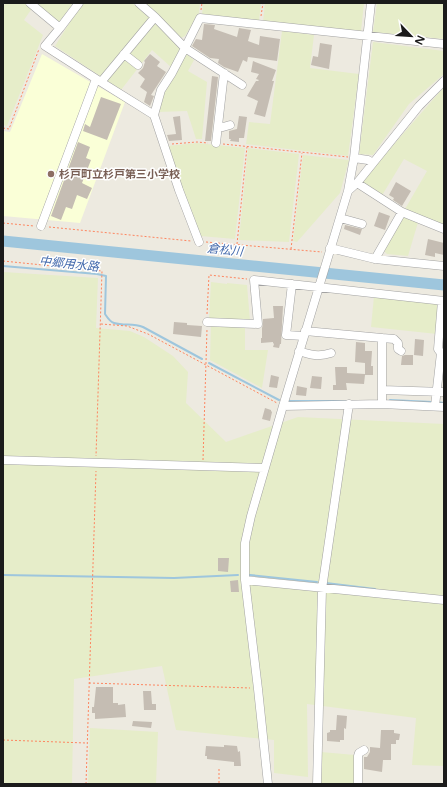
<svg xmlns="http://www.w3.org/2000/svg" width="447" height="787" viewBox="0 0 447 787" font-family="'Varela Round','Noto Sans JP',sans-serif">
<rect width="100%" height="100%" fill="#edeae0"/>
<!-- education -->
<path fill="#faffd7" d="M42,54L125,102L80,223L3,216V131L10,132Z"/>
<!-- farmland -->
<path fill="#e6edc9" d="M5,3H73L59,23L35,4L24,20L43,35L7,126L3,125V8Z
M82,3H132L158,24L182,49L172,68L152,50L121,90L55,46Z
M143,3H200L199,13L185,36L181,38Z
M203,3H261L259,21L202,16Z
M265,3H364L361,31L263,22Z
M377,3H444V39L373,32Z
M282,31L314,35L310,68L359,74L348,156L246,144L249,122L270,124Z
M373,42L444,51V74L409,104L373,155L359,154Z
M185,53L194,60L188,71L207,82L202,139H196L187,111L157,112L161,92Z
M444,87V226L419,219L408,256L387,254L382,249L427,171L404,159L381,197L360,183Z
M197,143L245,148L235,239L200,236L167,146Z
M248,148L299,154L289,242L239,240Z
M303,155L349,160L340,193L297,242L293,241Z
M3,272L98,278L96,328L130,331L144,337L173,356L188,372L186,403L226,442L298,417L444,424V766L412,765L416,718L307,704L308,777L274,773V740L176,730L162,666L74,679L72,784H3Z
M211,282L227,284V283L247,285L250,321L209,319Z
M374,296L439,302L437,334L371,327Z
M211,323L245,325V350H268L262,388L210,360Z
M90,728L158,732L156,784H88Z
M321,752L355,755V784H320Z"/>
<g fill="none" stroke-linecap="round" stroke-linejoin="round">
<!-- stream -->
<path stroke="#9ec6dd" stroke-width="2" d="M3,266L97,274L106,276L105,314C107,317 110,322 114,323C124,326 133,323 143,327L202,359
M209,363L279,400
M390,400L432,402
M289,401H355
M437,402L444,403
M3,575L174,578L238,575
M250,575L317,582
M326,583L375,589"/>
<!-- river -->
<path stroke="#9ec6dd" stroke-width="11" d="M3,241L444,285"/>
</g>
<!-- building -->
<path fill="#c5bdb3" d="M204,24L215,25L214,29L237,37L239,28L251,30L248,41L259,45L260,36L280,39L277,61L248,57L247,62L243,60L238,72L224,67L218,63L219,59L210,58L192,46L196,39L202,40Z
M320,43L332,45L329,69L311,65L313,56L318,57Z
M150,54L160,62L157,66L166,72L151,95L154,96L150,106L144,102L147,92L140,87L145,79L138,73L143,68L145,62L144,61Z
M253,61L276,70L272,81H274L265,117L254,114L258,101L247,96L256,81H258L259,80L256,79L259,74L251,72Z
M212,76L218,77L211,141H205Z
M101,97L121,104L107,140L83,131L85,124L90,127Z
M180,116L182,140L169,141L167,135L176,134L173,117Z
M239,116L247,117L244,138H239V142L230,141L231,139H229V131L237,129Z
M78,142L90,147L86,158L91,160L82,183L92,188L87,199L77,195L72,209L66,207L61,220L51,216Z
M396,182L411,191L402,206L393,200L394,198L389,195Z
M379,212L390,216L385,230L374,226Z
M345,225L362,229L360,235L344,229Z
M428,239L444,243V255L435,253V257L425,255Z
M273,306H283L281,344H280L279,348L273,347L274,344L273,343V342L261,343V338H262V328L263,324V319L274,318Z
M174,322L187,323V325L202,326L201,337L173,334Z
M415,339L424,340L423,356L414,355Z
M356,342L365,343V351H372L371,366H373V375H365L364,384L346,383L347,390H333V385H336L335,367H347V373L365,374V363L355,362Z
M405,355H413V365H401L402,356Z
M271,375L279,377L277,388L269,387Z
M312,376L322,377L321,389L310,388Z
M297,386L307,388L306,396L296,395Z
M265,408L271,410V411L272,412L270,421L262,419Z
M218,558H229L228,572L218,571Z
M238,580L239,592H231L230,581Z
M96,687H113V703H118V705L125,704L126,717L95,719V713H92V707H94Z
M143,691H151L152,704H156V710H144Z
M337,715L347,716L346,729L344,728V740H340V742L327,741V733L330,732V730H336Z
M133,721L152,722L151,728L132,726Z
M381,730H394V733L400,734L399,740H396V744H391V760H383L382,772L364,769V757H367L370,752V747L380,748Z
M224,745L237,746L238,752L240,751L241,766H234V762L207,759V756H205L206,746L224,747Z"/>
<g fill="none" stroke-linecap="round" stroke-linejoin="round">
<!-- minor casing -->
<g stroke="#a2a2a2" stroke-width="9">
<path id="minor" d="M30,3L60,28L45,46L101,82L154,115L179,190L199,242
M139,3L155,17
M60,28L79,3
M124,54L138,65
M101,82L155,17L185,48L200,18L444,44
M154,115L161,90L172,73L185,48L242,85
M218,126L223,127L230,125
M216,143L224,73
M354,158L368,160L373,163
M357,183L402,212L444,229
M348,191L357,183L419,106L444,81
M340,218L362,224
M41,226L96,79
M330,248L375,259L444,266
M375,259L402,212
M292,284L286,335L304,336
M207,322L258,324L254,280L444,301
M305,331L382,338V404
M382,338L394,339L398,343V349L401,351
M299,351C310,355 319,357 331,353
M382,390L444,392
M283,406L382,404L444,407
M435,406L441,353L438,349L442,301
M3,460L265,468
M245,580L444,600
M268,784L258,689L245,580V543L251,516L283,406L348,191L354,158L371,3
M317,784L322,589L349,404
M358,784V756L359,753L364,750"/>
</g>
<!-- path -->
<path stroke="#fe855f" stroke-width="1" stroke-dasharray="2 2" stroke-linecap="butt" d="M201,10L202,3
M261,16L263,3
M3,128L9,129L39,49
M172,144L197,142L208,143
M223,144L348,157
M3,223L34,226
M49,227L191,241
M206,242L322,252
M237,244L247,147
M291,249L302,153
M3,261L102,271L96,456
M207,314L209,275L247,279
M101,324L127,326L148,334L277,403
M203,460L207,329
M89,683L250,688
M3,740L86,743
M219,769V784
M86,784L96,471"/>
<!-- minor -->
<use href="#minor" stroke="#fff" stroke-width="8"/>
</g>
<!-- markers -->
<circle fill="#8d6e63" stroke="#fff" stroke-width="1.5" cx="51" cy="174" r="4"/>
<g text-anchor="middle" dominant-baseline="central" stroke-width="3" stroke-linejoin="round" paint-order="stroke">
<!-- education labels -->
<g font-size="11" font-weight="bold" fill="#785e54" stroke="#fff" text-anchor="start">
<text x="59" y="174">杉戸町立杉戸第三小学校</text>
</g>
<!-- water labels -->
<g font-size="12" font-style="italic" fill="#456bad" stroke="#fff">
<text transform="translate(225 250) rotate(6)">倉松川</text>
<text transform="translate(69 264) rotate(6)">中郷用水路</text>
</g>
</g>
<!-- border -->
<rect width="447" height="787" fill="none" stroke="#1b1b1b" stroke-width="8"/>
<!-- north arrow -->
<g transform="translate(411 36) rotate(115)" stroke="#ffffff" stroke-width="3" paint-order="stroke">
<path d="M0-3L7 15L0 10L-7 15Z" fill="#1b1b1b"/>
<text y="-6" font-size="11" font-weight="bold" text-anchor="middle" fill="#1b1b1b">N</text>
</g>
</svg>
